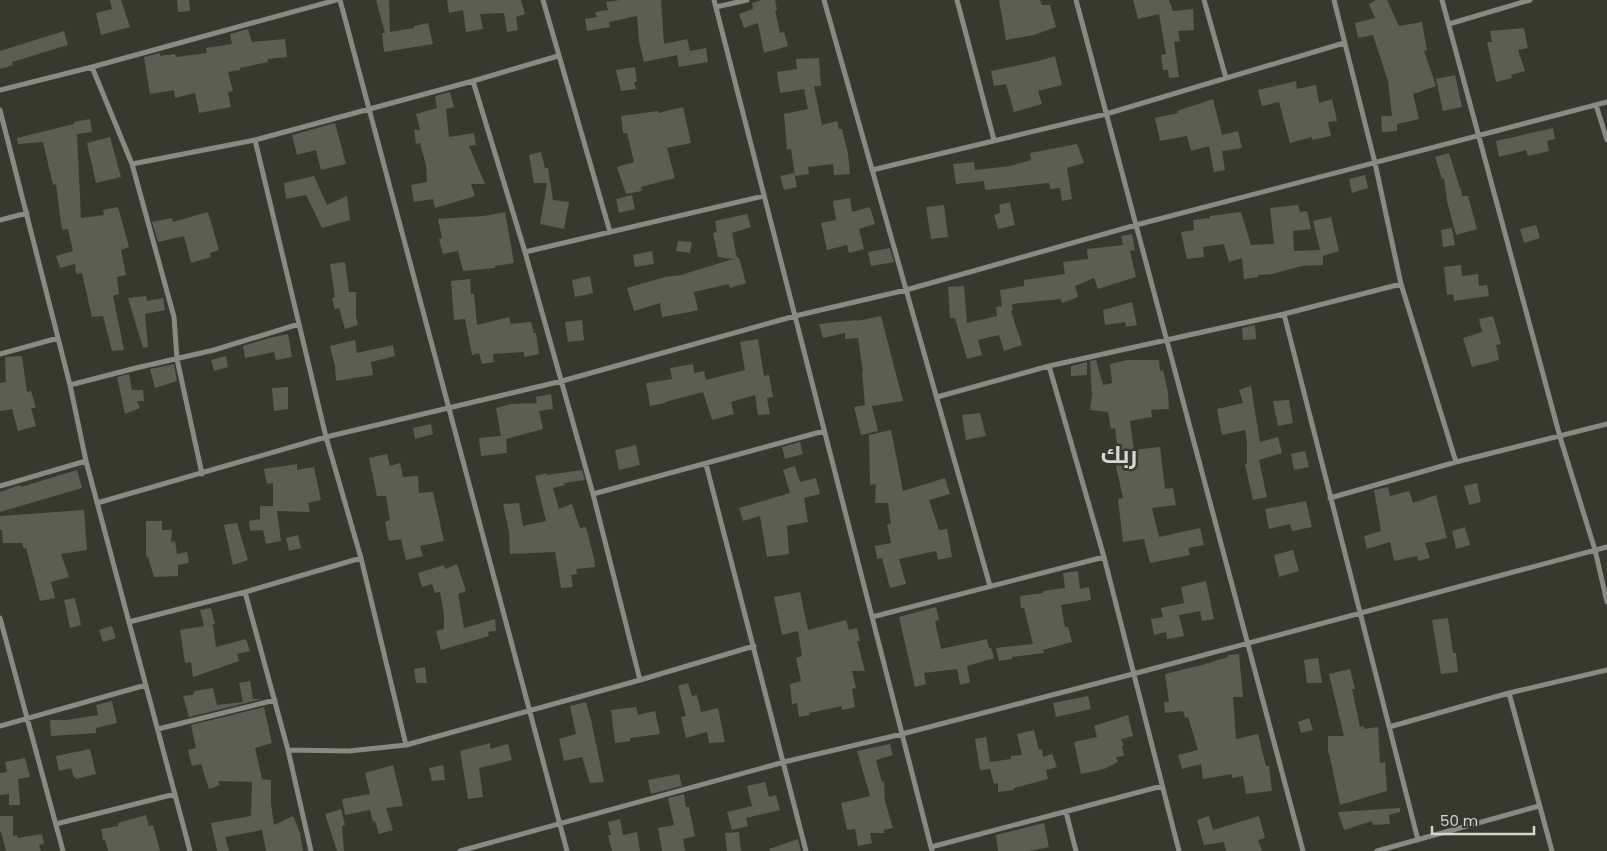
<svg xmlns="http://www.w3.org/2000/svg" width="1607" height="851" viewBox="0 0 1607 851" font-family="Poppins,Cairo,sans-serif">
<rect width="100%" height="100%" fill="#37392d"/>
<!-- building -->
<path fill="#5c5e51" d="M110,0H121L130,27L101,35L96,13L112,9Z
M177,0H189L190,11L178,12Z
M376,0H389L390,32L414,28V26L428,23L433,44L384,52L382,33H385Z
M447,0H521L525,14L516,17L518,30L507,32L504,13L480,14L483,29L466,32L463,10L449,13Z
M620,0H661L664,44L687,39L690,51L706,48L708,62L679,67L677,55L644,62L639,41L637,16L609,22L610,27L587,31L585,19L597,17L595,12L608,10L606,2Z
M762,0H775L777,10H775L780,33L784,32L788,46L764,53L758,23L744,28L739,14L753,9L752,3Z
M999,0H1040L1042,5H1050L1056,27L1034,35L1006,40Z
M1133,0H1169L1173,11L1193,9L1194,30L1178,31L1180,41L1174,42L1179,77L1169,78L1168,70H1163L1161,55L1166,54L1159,14L1138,19Z
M1376,0H1387L1399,26L1422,22L1427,50L1424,51L1436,86L1413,94L1419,119L1397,124V131L1382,132L1381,116H1392L1388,81L1373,35L1358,38L1355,23L1375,18L1369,4Z
M1524,28L1528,48L1518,50L1525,71L1511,75L1512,78L1496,82L1487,42H1492L1490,31Z
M248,29L252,42L285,39L287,57L267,59L268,62L240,68V70L228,72L233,91L228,92L231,107L199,113L195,93L175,98L174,90L150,94L144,57L160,53V56L175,54L176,57L207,53L206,48L232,44L230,34Z
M64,31L68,45L12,62L13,65L0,69V51Z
M1055,56L1062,85L1038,91L1042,104L1014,112L1006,84L994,86L991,71L1039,61Z
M819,58L821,86H814L822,125L837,121L839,129H842L848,154L850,174L834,175L833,164L808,167L809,174L795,176L791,149L787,150L784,114L808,109L804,89L780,93L777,72L797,69L796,59Z
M635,67L637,81L634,82L636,89L621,91L616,70Z
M1455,75L1462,107L1443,111L1436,79Z
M1296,81L1297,89L1316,85L1319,103L1332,99L1337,121L1328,122L1331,136L1312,140V137L1290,143L1279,102L1262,106L1258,90Z
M450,92L454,107L446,109L449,137L474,133L476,145L469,146L485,184H471L475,196L435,208L433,199L414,202L411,185L427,182L426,165L420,143L416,144L414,130H420L416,114L437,108L435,96Z
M1213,99L1222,135L1238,131L1242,148L1222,151L1225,170L1214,172L1209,146L1191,151L1187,136L1160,141L1155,118L1178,113L1177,111Z
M683,107L691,143L667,148L675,178L641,187L642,191L626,194L617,167L634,162L627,133H623L621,116L658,111V113Z
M90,119L92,132L77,134L81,218L104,215L103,210L118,207L129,247L121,250L126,275L117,277L119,294L113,296L124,350L112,351L103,316L92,317L82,273L76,274L75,264L60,268L56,256L73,251L68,229L62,230L56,184L53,185L43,142L18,144L17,138L74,124V122Z
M335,123L346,164L321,170L316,150L297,155L292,135Z
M1553,128L1555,139L1547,141L1549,151L1528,156L1526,150L1499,157L1496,141Z
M110,137L121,177L96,183L87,143Z
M1077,144L1084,163L1067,168L1072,199L1062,201L1060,188L1050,189L1049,183L985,190L984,181L956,184L953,164L974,162L975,170L1010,166L1031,160L1030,153Z
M541,152L545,168H548L553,200L569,202L564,229L540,224L547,183H534L529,155Z
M1449,153L1460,188H1461L1462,196H1468L1477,229L1456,235L1447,201L1444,178L1442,179L1435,157Z
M794,173L797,187L784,190L780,176Z
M1365,175L1368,188L1352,193L1349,179Z
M314,176L327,205L347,196L350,220L322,228L306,195L286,199L284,183Z
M632,195L635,209L619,213L616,199Z
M850,198L852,212L870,207L875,224L859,229L864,249L849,253L847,245L827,250L821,223L836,220L833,201Z
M1010,202L1015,225L998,229L994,215L1000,213L999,205Z
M944,205L948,237L931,239L926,207Z
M1298,205L1300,212L1307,211L1311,229L1293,231L1294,251L1320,250L1313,221L1331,217L1339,251L1323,256V265L1302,266L1272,274L1258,275V277L1244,279L1242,258L1229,262L1224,244L1203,247L1204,257L1187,259L1181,232L1194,230L1193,220L1210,218V216L1241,212L1251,245L1274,244L1270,208Z
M208,212L219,250L210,253L211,257L191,263L184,236L158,242L152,222L172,218L173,222Z
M505,212L514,263L495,266V268L463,271L458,251L443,254L439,239L442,238L438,219L484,216Z
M747,214L751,227L732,233L737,258H739L746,283L730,288L729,284L694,292L698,310L690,312L662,317L660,303L634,311L627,288L665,277L681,275L733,259L718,257L713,233L717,232L715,221Z
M1536,225L1540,238L1524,243L1520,229Z
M1452,228L1455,245L1443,247L1441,230Z
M1132,234L1135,250L1130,251L1136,277L1098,289L1094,278L1075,286L1078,297L1062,303L1061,299L1012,304L1013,310L1011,311L1022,345L1004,351L999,335L978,340L982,355L967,359L955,318H950L948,287L964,286L967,323L997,316L996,307L1002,306L1000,290L1024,286V280L1065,274L1063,262L1088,259L1087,249L1123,245L1121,236Z
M678,241L692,242L690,253L676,251Z
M890,248L894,262L871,266L868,252Z
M652,251L654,264L635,267L633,255Z
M345,262L349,292H356V316L358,325L345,329L339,308L335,310L332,298L335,297L330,264Z
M1461,265L1462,276L1478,274L1479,286L1487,285L1489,296L1454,301L1453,294L1447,295L1444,267Z
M590,276L593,293L575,297L572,280Z
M470,279L471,294H474L477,325L509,317L511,324L531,322L534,333H536L539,354L524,357V352L493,354L494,362L482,364L479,353L472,355L465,319L454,320L451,281Z
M146,296L147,301L163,298L165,310L145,314L148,347L143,348L128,298Z
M1132,302L1137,325L1126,327L1125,322L1105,325L1103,310Z
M881,316L903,401L872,406L878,431L861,435L854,407L865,405L862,372H863L858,338L845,339V333L823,338L819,324L857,320V321Z
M1493,316L1501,344L1496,345L1499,360L1472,367L1463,338L1482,332L1479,319Z
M582,320L584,340L568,342L565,322Z
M1255,325L1256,339L1243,340L1242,328Z
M288,334L292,357L276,360L274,352L245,358L243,346L269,338Z
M758,339L764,376L769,375L773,397L767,398L770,414L758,415L755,395L731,402L734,414L712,420L703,392L665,402V403L650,406L646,383L672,379L670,368L693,364L694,373L704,371L706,380L745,370L740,342Z
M355,340L357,353L393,345L395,356L371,362L373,375L336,381L335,366L330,346Z
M22,356L27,392L31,391L36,408H31L36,426L18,431L12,409L0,411V383L6,382L5,357Z
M226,356L228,367L214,371L211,360Z
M1096,360L1103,385L1112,383L1110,364L1127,360H1159L1160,371L1163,370L1168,392L1169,409L1151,410L1152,417L1130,421L1134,450L1160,447L1165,489L1173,488L1176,505L1152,508L1159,537L1200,528L1204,545L1188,548L1190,555L1150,563L1144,539L1123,542L1118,499L1123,498L1113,453L1118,452L1115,428L1111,429L1108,412L1090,410L1092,394L1090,361Z
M1087,362V375L1071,376V366Z
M174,364L177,381L155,388L150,369Z
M129,374L132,390H143L144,401H137L140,408L125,414L117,377Z
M1251,386L1260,442L1278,437L1282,453L1259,460L1267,497L1253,500L1245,464H1247V443L1245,430L1222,435L1217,409L1243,403L1239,390Z
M288,387V409L274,411L272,388Z
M551,394L553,409L539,411L543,429L506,439L507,453L481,456L479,438L501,436L496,408L511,404L537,403L538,410L536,397Z
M1289,400L1293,423L1278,426L1273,401Z
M980,413L986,436L966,440L962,415Z
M431,424L433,434L415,439L413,428Z
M891,430L903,491L945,478L950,494L929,500L939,530L947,529L952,557L938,560L936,551L899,559L906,584L890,588L882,558L877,559L875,546L891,543L887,524H891L888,503H875L876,484L870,485L869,435Z
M800,442L803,454L785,459L782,447Z
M636,445L640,465L619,470L615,450Z
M1305,451L1309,467L1294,470L1291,454Z
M387,454L390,466L400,463L403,477L418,476L419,493L433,492L444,541L420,546L423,556L406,560L401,539L389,541L385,522L390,520L386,496H377L369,458Z
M297,464V470L314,467L321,500L308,503L310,512L277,511L281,541L266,544L263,530L250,531L249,521L260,519V506H273V483L267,484L264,469Z
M795,466L800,482L816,478L820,494L804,498L808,522L787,526L789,554L767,557L760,516L743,521L739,508L790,493L783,470Z
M77,470L82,488L0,512V492L20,485L21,487Z
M582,470L585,480L564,483L565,485L553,488L559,509L572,504L580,528L586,527L594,558L595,567L576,569L577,574L571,575L573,587L561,588L555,552L510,554L509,532L503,504L519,503L523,526L546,521L535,476L547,473V475Z
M1477,483L1481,502L1469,505L1464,486Z
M1388,487L1390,496L1409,491L1413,503L1436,495L1447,538L1425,543L1430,558L1418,561L1417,556L1394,561L1390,542L1367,549L1364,536L1381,531L1374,490Z
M1306,501L1312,527L1292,531L1290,524L1269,529L1265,509Z
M84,510L87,550L61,554L69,577L51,582L55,598L40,601L26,548L24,549L22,543H3L2,530H0V516Z
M146,521H162V530H172L171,542L175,541L177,554L187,552L189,563L178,565V576L154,577L148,557H146Z
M237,523L248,560L233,565L224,525Z
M1465,527L1470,545L1456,549L1452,531Z
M298,535L301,548L289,551L286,538Z
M1293,550L1299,571L1279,577L1274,555Z
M457,564L466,591L458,594L464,628L495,619L496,631L488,632L489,636L441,650L436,631L444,629V615L440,592L435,593L432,584L422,587L418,573L444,565L445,569Z
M1078,571L1080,589L1089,587L1091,600L1061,605L1065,627H1068L1072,642L1043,650L1044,653L1012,657V659L999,661L996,648L1033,644L1024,608H1021L1020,596L1043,593V591L1065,588L1063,573Z
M1206,581L1214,619L1202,621L1200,611L1179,615L1184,636L1167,639L1166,632L1154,635L1151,619L1163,617L1161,608L1184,603L1181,587Z
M800,592L808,630L846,620L849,630L857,628L860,641H857L865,671H852L856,688L852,689L855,707L842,710V706L809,713L810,715L799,717L797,703L792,704L790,684L801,681L796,658L802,656L798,631L782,635L774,597Z
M75,598L81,625L70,628L64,600Z
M936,607L939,620L935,621L941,649L987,639L989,648H991L994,658L967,666L970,682L960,685L957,669L924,673L926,684L915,687L899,617Z
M211,608L215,624L206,626L213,625L216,647L246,639L250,651L237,654L239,661L193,677L191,662L185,663L180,630L204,626L200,610Z
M1448,618L1453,653H1456L1458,672L1441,674L1432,620Z
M112,626L116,638L103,642L99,630Z
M1239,654L1243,697H1233L1236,739L1258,734L1266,766H1269L1272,791L1246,794L1243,776L1232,778V774L1203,779L1201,764L1182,769L1178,755L1198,750L1188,717L1185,718L1183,711L1165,713L1164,702H1169L1165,674L1202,665L1228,657V655Z
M1318,658L1322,683H1307L1304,660Z
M425,667L427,683H416L414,669Z
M1350,669L1355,689H1352L1360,727L1364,726V729L1378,727L1380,763L1385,762L1387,791L1340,805L1329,753H1328V736H1344L1329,674Z
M250,681L253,699H262L189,717L183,696L193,695L194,691L213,688L217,705L243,702L239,683Z
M688,683L692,696L697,695L701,712L718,708L725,742L709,743L707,732L686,738L681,717L686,716L678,686Z
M1088,696L1091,709L1056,717L1053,703Z
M112,701L117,723L96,728V733L51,736L50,720H66L98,715L96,705Z
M586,702L591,720L604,782L590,783L582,757L564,761L559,739L576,734L570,706Z
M264,707L272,743L255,748L262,779L271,780V804L274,825L293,816L300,833L303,851H266L262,830L225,837L229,851H217L211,823L251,816L252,782L218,781L220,785L209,789L201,764L192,766L188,750L196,748L191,725Z
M636,707L638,715L655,711L660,734L630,738V741L615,743L611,710Z
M1128,715L1133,736L1121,739L1124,745L1122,746L1124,756L1116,757L1118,762L1104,769L1081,774L1074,742L1097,737L1094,726Z
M1309,718L1313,730L1301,733L1298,722Z
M1034,730L1039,750L1042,749L1043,757L1052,754L1057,767L1046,770L1048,779L1014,788V790L998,792V783L994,784L990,769L980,770L975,739L986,737L990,762L1011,759V756L1022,755L1017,734Z
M490,743V749L508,744L512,760L479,768L483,797L468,799L460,751Z
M890,744L893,755L876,760L882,782L884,781L885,802L893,828L884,830V833H870L872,843L858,846L855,829L847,830L841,803L870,796L857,751Z
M90,749L96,774L76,779V777L74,778L71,768L59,771L56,756Z
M25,758L30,777L18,779L20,805H9V794L0,795V773L7,772L5,762Z
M393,765L403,806L386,808L393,830L379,834L375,821L373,822L370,810L345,815L342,799L370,794L365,773Z
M443,765L445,780L432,781L429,768Z
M679,774L682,786L651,794L648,780Z
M765,782L769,797L776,795L780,810L746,818L748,826L732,830L727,812L752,806L747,786Z
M684,794L686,807H689L695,836L683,839L685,851H662L658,828L674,825L668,798Z
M1400,808V812L1389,815L1390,824L1373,825L1372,821L1344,830L1338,812Z
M341,809L345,825L342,826L344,851H337L325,814Z
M146,815L149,826L153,825L160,851H108L105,840H103L101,829L118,826V823Z
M0,816H13V836L17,835L18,838L42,834L44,844L39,845L41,851H6L1,832H0Z
M1209,816L1213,830L1259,816L1265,838L1258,840L1262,851H1226L1224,842L1204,845L1197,820Z
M620,819L623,835L637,832L640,851H612L608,835H611L608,822Z
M1044,823L1049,847L1029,851H998L996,835Z
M739,832L741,851H727L725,833Z
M798,839L801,851H770L769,849Z"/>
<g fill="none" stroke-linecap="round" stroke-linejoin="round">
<!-- minor -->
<path stroke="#898a84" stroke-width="5" d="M340,0L567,851
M543,0L610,232
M714,0L932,851
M824,0L990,586
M957,0L994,140
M1076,0L1303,851
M1204,0L1226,78
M1334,0L1375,163L1401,284L1456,462
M1442,0L1560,437L1595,550L1607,602
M716,7L747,0
M1449,24L1530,0
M92,67L132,164L174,317L177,359L202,474
M473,81L525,252L593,494L640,680
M0,90L92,67L336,0
M1596,105L1607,140
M0,110L70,385L86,461L190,851
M255,140L326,437L361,558L406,745
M132,164L255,140L473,81L558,56
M872,170L1106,114L1344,43
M0,220L27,213
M525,252L764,196
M1284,314L1418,840
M0,354L58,338
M1049,366L1104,557L1179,851
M70,385L136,368L214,350L299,324
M937,397L1049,366L1284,314L1401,284
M706,464L806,851
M0,486L86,461
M593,494L824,431
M1330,498L1456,462L1607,424
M97,503L326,437L562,381L795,316L906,290L1136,225L1607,102
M245,592L288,750L311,851
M872,617L1104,557
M0,618L63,851
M129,622L245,592L361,558
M1509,693L1552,851
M0,726L146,685
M1389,727L1509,693L1607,670
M158,729L275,700
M288,750L349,751L406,745L640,680L754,646
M1066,812L1076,851
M56,824L175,794
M931,847L1162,786
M460,851L784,762L902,734L1133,674L1607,547
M1377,851L1539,806"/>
</g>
<g text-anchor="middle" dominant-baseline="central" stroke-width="5" stroke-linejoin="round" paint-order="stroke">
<!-- town labels -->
<g font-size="24" font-weight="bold" fill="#d6d7d0" stroke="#37392d">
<text x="1119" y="454">ربك</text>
</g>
</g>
<!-- scale -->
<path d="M1432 826v8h102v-8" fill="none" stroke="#d6d7d0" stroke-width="2.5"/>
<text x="1440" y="826" font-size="15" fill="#d6d7d0" stroke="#37392d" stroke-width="4" paint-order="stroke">50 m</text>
</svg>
